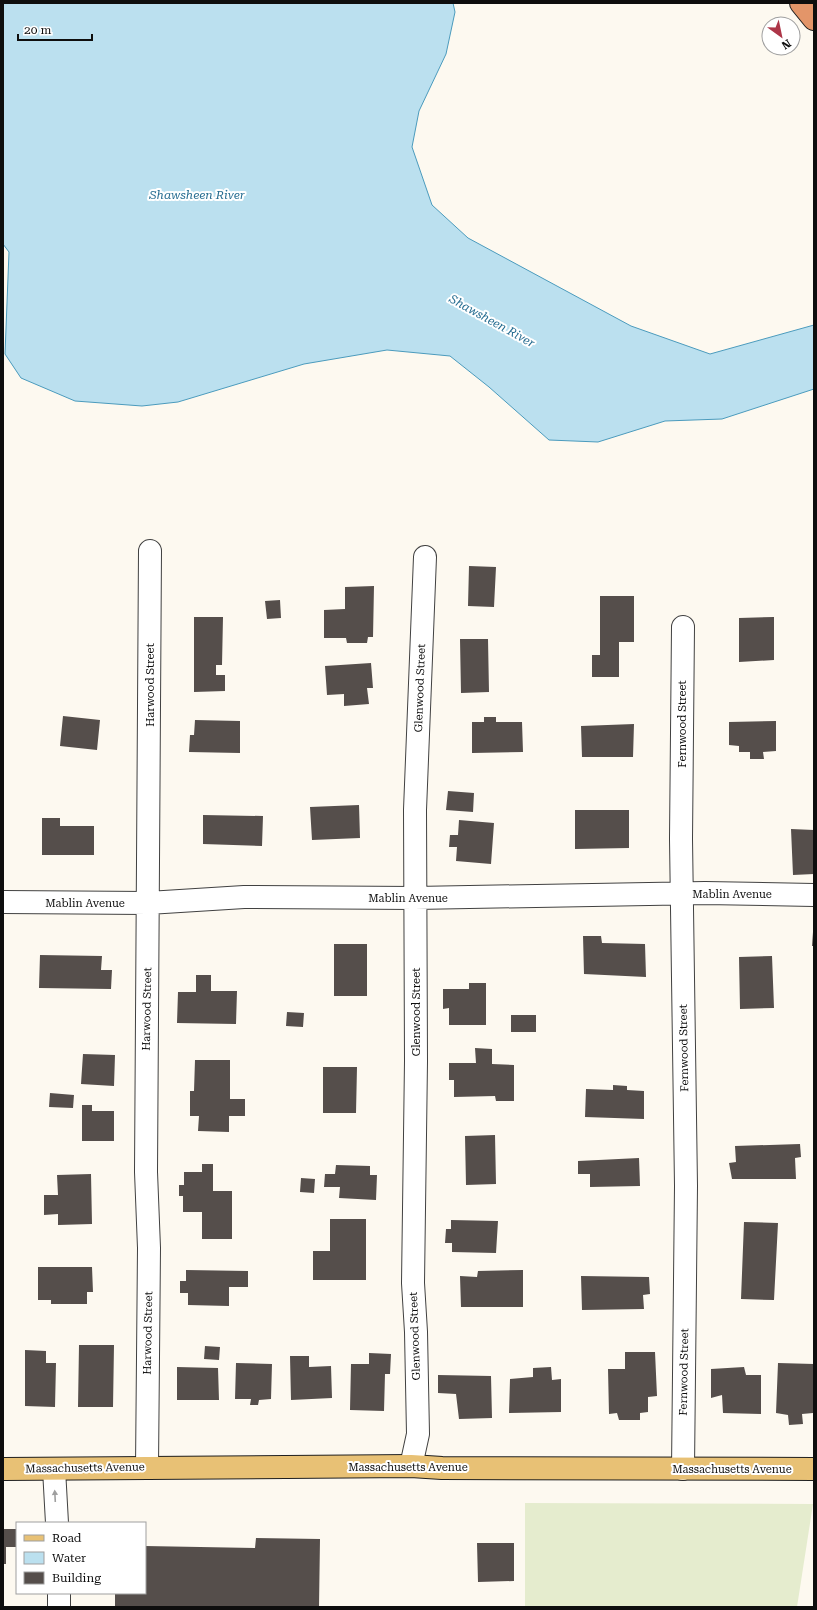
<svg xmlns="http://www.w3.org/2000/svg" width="817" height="1610" viewBox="0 0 817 1610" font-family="'Roboto Serif',serif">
<rect width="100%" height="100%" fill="#fdf9f0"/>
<!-- pitch -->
<path fill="#e5ecce" d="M525,1503L813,1504L797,1607H525Z"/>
<!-- water -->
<path fill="#bbe0ef" stroke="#4b9bbd" d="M3,3H453L455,12L446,54L419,111L412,147L432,205L468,238L631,326L710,354L814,325V389L722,419L665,421L598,442L549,440L489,387L450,356L387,350L304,364L178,402L142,406L75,401L21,378L5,354L9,252L3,244Z"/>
<!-- building -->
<path fill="#554e4b" d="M469,566L496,567L494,607L468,606Z
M374,586L373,637H368L367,643H347L346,638H324V610L345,609V587Z
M600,596H634V642H619V677H592V655H600Z
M280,600L281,618L267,619L265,601Z
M194,617H223L222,665H216V675H225V691L194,692Z
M774,617V660L739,662V618Z
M460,639H488L489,692L461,693Z
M371,663L373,688H367L369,704L344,706V694L327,695L325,666Z
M63,716L100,720L97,750L60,746Z
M484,717H496V722H522L523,752L472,753V722H484Z
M195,720L240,721V753L189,752L190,735H194Z
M776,721V751L763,752L764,759H750V752H739V746L729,745V722Z
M634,724L633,757H582L581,726Z
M448,791L474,793L473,812L446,810Z
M359,805L360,838L312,840L310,807Z
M575,810H629V848L575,849Z
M203,815L263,816L262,846L203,844Z
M42,818H60V826H94V855H42Z
M459,820L494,823L491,864L456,861L457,847H449L450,835H458Z
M791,829L814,830V874L793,875Z
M813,932H814V946H812Z
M583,936H601L602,943L645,944L646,977L584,974Z
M334,944H367V996H334Z
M40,955L102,956L101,970H112L111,989L39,988Z
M772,956L774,1008L740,1009L739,957Z
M196,975H211V991H237L236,1024L177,1023L178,992H196Z
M469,983H486V1025H449V1008L443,1009V989H469Z
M287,1012L304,1013L303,1027L286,1026Z
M511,1015H536V1032H511Z
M475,1048L492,1049V1064L514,1065V1101H496L495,1096L454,1097V1080H449V1063H476Z
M83,1054L115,1055L114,1086L81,1084Z
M195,1060H230V1099H245V1116H229V1132L198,1131L199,1116H190V1091H194Z
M323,1067H357L356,1113H323Z
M613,1085L627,1086V1090L644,1091V1119L585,1117L586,1089L613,1090Z
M50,1093L74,1095L73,1108L49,1107Z
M82,1105H92V1111H114V1141H82Z
M495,1135L496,1184L466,1185L465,1136Z
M800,1144L801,1157L795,1158L796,1179H732L729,1163L736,1162L735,1146Z
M639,1158L640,1186L590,1187V1174H578V1161Z
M202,1164H213V1191H232V1239H202V1212H183V1196H179V1185H184V1172H202Z
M336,1165L370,1166V1175H377L376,1200L339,1198L340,1187H324L325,1174H335Z
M91,1174L92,1224L58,1225V1214L44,1215V1195H58L57,1175Z
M301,1178L315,1179L314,1193L300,1192Z
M330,1219H366V1280H313V1251H330Z
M451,1220L498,1221L496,1253L452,1252V1243H445L446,1229H451Z
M744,1222L778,1223L774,1300L741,1299Z
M38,1267H92L93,1292H87V1304H51V1300H38Z
M186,1270L248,1271V1287H229V1306L188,1305V1293H180V1281H186Z
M523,1270V1307H461L460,1276L477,1277L478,1271Z
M581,1276L649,1277L650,1294L643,1295L644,1309L582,1310Z
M79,1345H114L113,1407H78Z
M205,1346L220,1347L219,1360L204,1359Z
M25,1350L46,1351V1363H56L55,1407L25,1406Z
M625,1352H655L657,1396L648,1397V1412L640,1413V1420H619L617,1413L609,1414L608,1369H625Z
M369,1353L391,1354L390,1374H385L384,1411L350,1410L351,1364H369Z
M290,1356H309V1367L331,1366L332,1398L291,1400Z
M236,1363L272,1364L271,1399L259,1400L258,1405H250L251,1399H235Z
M778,1363L814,1364L813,1413L802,1414L803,1424L789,1425L788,1415L776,1413Z
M177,1367L218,1368L219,1400H177Z
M551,1367L552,1380L561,1379V1412L509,1413L510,1379L533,1377V1368Z
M744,1367L746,1375H761V1414L723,1413L722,1395L711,1398V1369Z
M438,1375L491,1376L492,1418L459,1419L456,1394L438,1393Z
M3,1529H17V1547H6V1564H3Z
M256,1538L320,1539L319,1607H115V1593H145V1546L255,1548Z
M477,1543H514V1581L478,1582Z"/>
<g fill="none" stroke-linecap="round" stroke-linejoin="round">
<!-- minor casing -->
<g stroke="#414141" stroke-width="24">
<path id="minor" d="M3,902L148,903L244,897L415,898L705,893L814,895
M411,1466L418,1434L416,1332L413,1283L416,1061L415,810L425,557
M147,1467L149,1248L146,1172L150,551
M54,1469L57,1523
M683,1469L686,1186L681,839L683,627
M59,1593V1607"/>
</g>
<!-- major casing -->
<g stroke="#1f1f1f" stroke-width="24">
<path id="major" d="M3,1469L411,1466L442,1468L814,1469"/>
</g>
<!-- highway casing -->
<g stroke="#1f1f1f" stroke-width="24">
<path id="highway" d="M801,3L814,19"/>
</g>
<!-- minor -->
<use href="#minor" stroke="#fff" stroke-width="22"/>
<!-- major -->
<use href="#major" stroke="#e8c175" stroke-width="22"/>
<!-- highway -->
<use href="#highway" stroke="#e39569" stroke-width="22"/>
</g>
<!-- one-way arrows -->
<defs><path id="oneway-solid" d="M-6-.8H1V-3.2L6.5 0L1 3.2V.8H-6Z"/></defs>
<use fill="#9f9f9f" href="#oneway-solid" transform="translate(55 1496) rotate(-93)"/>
<g text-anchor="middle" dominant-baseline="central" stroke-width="4" stroke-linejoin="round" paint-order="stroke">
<!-- street labels -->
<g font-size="11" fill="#0e0e0e" stroke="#fff">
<text transform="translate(150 685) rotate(-90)">Harwood Street</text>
<text transform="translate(420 688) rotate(-88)">Glenwood Street</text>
<text transform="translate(682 724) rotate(-90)">Fernwood Street</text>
<text x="732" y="894">Mablin Avenue</text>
<text x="408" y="898">Mablin Avenue</text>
<text x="85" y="903">Mablin Avenue</text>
<text transform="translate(147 1009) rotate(-89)">Harwood Street</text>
<text transform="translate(416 1012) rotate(-90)">Glenwood Street</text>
<text transform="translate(684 1048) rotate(-91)">Fernwood Street</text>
<text transform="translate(148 1333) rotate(-89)">Harwood Street</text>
<text transform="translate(415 1336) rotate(-92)">Glenwood Street</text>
<text transform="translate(684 1372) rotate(-89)">Fernwood Street</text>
<text x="408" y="1467">Massachusetts Avenue</text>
<text transform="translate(85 1468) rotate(-1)">Massachusetts Avenue</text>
<text x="732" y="1469">Massachusetts Avenue</text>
</g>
<!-- water labels -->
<g font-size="12" font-style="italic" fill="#266d91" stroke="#fff">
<text x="197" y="195">Shawsheen River</text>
<text transform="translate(492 321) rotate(29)">Shawsheen River</text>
</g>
</g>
<!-- border -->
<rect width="817" height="1610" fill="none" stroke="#0e0e0e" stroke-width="8"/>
<!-- legend -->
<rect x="16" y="1522" width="130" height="72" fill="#ffffff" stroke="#9f9f9f"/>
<rect x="24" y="1535" width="20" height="6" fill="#e8c175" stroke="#9f9f9f"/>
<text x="52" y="1542" font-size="12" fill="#0e0e0e">Road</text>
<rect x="24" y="1552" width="20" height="12" fill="#bbe0ef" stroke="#9f9f9f"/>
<text x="52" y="1562" font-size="12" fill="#0e0e0e">Water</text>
<rect x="24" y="1572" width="20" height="12" fill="#554e4b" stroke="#9f9f9f"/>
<text x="52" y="1582" font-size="12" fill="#0e0e0e">Building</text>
<!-- north arrow -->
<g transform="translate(781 36) rotate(147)"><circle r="19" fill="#ffffff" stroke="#9f9f9f"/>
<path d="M0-3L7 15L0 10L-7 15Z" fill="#ad3648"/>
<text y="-6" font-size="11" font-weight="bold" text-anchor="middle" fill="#0e0e0e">N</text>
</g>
<!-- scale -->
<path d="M18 34v6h74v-6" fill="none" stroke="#0e0e0e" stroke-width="2"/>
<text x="24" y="34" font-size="12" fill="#0e0e0e" stroke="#ffffff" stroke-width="3" paint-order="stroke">20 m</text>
</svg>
